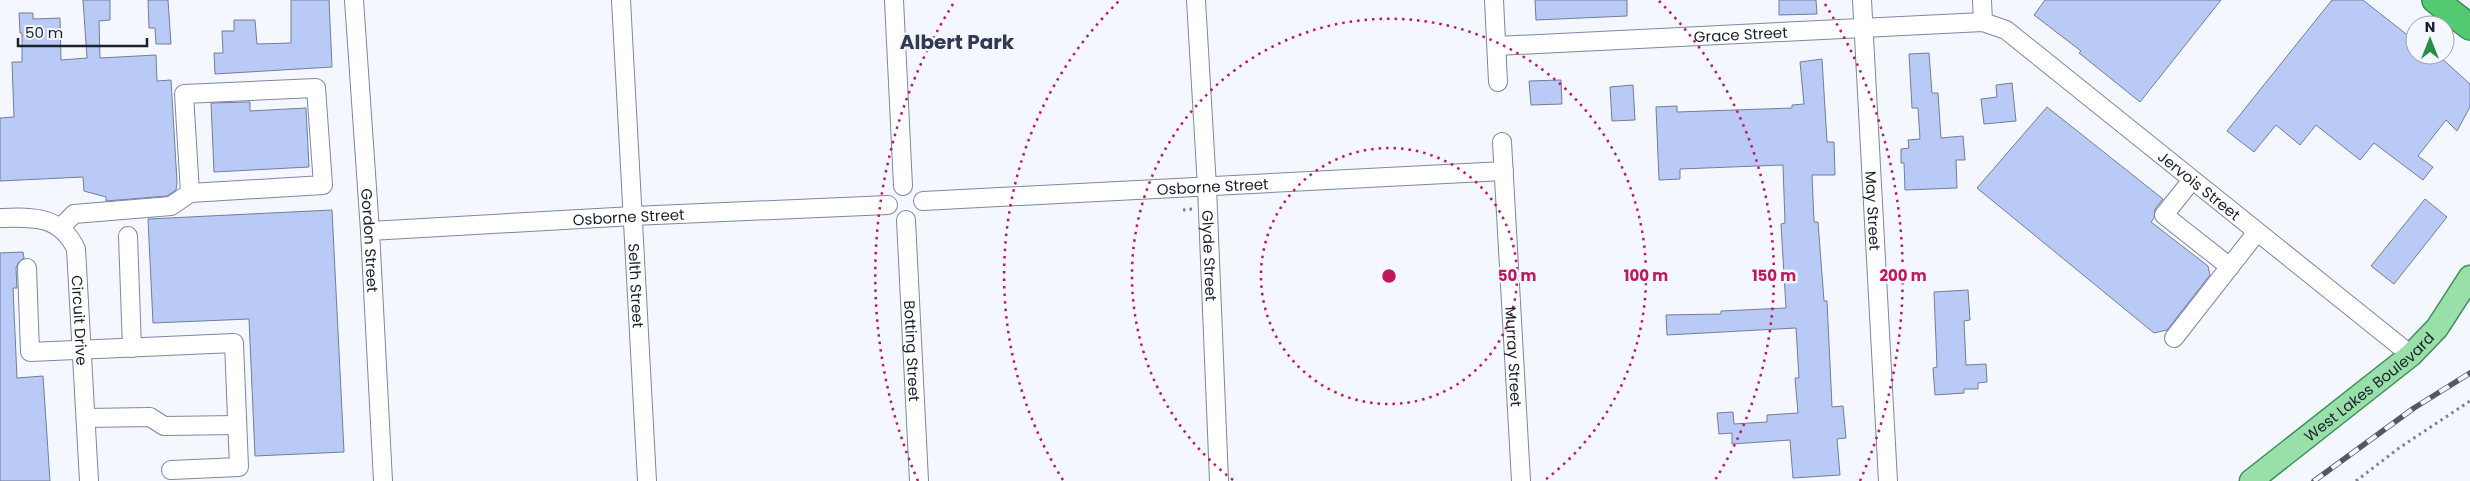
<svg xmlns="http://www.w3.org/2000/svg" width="2470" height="481" viewBox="0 0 2470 481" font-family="Poppins,sans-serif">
<rect width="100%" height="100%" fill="#f4f7fe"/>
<!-- building -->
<path fill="#b9caf6" stroke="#727d9b" d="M83,0H110V20L99,21L100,58L156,55L157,81L171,80L177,182L176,190L167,196L106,201V197L84,191L83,177L0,181V118L14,117L12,62H22V33H20L19,13H33V19L60,18L61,60L87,58Z
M148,0H168L171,44H156L155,28H149Z
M291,0H329L332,67L215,74L214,53H223L222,31H234V20H255L257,44L291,43Z
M1535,0H1627V16L1536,20Z
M1779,0H1816L1817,14L1779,15Z
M2045,0H2221L2140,102L2079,53L2081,51L2034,15Z
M2332,0H2363L2415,41V55H2438L2470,84V107L2457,131L2446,120L2418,156L2433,167L2423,180L2374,143L2360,160L2316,125L2300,145L2276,125L2254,152L2227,131Z
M1929,53L1932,93H1938L1941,138L1963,136L1965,160H1956L1957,188L1905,190L1904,163H1901V149L1909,148L1908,140L1920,139L1918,108H1912L1909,54Z
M1822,59L1827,142H1834L1835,175H1812L1814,222H1818L1824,301H1827L1832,407L1843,406L1846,438L1837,439L1840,475L1793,478L1790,440L1732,444V433L1719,434L1717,413L1733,412L1734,424L1767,422V415L1798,413L1795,378H1799L1796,328L1667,335L1666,315L1721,314V311L1786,308L1781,224L1785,223L1783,165L1680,169V179L1659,180L1656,107L1677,106V112L1792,108V105L1804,104L1800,62Z
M1561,80L1562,104L1531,105L1529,81Z
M2012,83L2016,121L1984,124L1981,99L1997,97L1996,85Z
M1633,85L1635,120L1612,121L1610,87Z
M250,102V111L306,108L309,167L214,172L211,103Z
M2047,107L2163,199L2155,209L2154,218L2151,222L2208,266L2210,275L2167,330L2154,333L1977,188Z
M2425,199L2447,217L2394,284L2371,266Z
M332,210L344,452L255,456L249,319L153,323L148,219Z
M23,252L24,258L18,263L16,268L17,288H13L17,378L43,376L50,481H0V253Z
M1968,290L1970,320L1964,321L1966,365L1986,364L1987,382L1978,383V389H1964V393L1935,395L1933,368L1937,367L1934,292Z"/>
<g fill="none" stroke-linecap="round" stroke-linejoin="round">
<!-- minor casing -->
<g stroke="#7c87a5" stroke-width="20">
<g id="minor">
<path id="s1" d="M354,0L370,231L383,481"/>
<path id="s2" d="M621,0L647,481"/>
<path d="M894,0L903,186"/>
<path id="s3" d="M1196,0L1207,187L1219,481"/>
<path d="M1494,0L1498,82"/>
<path id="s4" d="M1862,0L1888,481"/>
<path d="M1982,0L1983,22"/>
<path id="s5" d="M1497,46L1983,22L2006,30L2411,355"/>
<path id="s6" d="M1502,142L1521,481"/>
<path d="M2192,180L2164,215L2230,267"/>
<path id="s7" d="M923,201L1504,171"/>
<path id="s8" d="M0,218C32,217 60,215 76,249L89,481"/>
<path id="s9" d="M906,220L919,481"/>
<path d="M60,228L74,214L171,206L190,193L323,185L316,88L184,94L190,193"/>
<path id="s10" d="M370,231L633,216L888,205"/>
<path d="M128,236L132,348"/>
<path d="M27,268L30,352L234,343L239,467L171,470"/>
<path d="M2174,338L2257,232"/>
<path d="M86,418L150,417L164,426L237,425"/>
</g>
</g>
<!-- major casing -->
<g stroke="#3f8e59" stroke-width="25">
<g id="major">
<path id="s11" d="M2251,481L2411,355L2437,328L2470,277"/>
</g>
</g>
<!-- highway casing -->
<g stroke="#3f8e59" stroke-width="28">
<path id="highway" d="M2435,0L2470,27"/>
</g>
<!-- path -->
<path stroke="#7d818b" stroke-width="3" stroke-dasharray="2.5 4" stroke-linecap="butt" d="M1183,210L1193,209
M2356,481L2399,448L2470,401"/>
<!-- minor -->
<use href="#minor" stroke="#fff" stroke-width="18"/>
<!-- major -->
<use href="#major" stroke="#98dfaa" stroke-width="22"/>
<!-- highway -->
<use href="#highway" stroke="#53ca71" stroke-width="25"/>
<!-- rail casing -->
<g stroke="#545863" stroke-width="5.5">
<path id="rail" d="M2314,481L2414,408L2470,373"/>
</g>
<!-- rail -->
<use href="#rail" stroke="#f4f7fe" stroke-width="4" stroke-dasharray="11" stroke-linecap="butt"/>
</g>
<!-- distance rings -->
<g fill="none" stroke="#c2185b" stroke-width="2.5" stroke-dasharray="2.5 5">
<circle cx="1389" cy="276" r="128"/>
<path d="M1233 480A257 257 0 1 1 1545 480"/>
<path d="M1063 480A385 385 0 0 1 1119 1M1659 1A385 385 0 0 1 1715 480"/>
<path d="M918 481A514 514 0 0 1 953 4M1825 4A514 514 0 0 1 1860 481"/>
</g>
<g text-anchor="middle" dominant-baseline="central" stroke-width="5" stroke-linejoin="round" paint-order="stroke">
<!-- street labels -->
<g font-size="15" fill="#1b202c" stroke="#f4f7fe">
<text stroke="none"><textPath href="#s5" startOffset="244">Grace Street</textPath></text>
<text stroke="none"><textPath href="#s5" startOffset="759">Jervois Street</textPath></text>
<text stroke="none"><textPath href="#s7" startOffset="290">Osborne Street</textPath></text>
<text stroke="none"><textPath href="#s4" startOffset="211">May Street</textPath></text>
<text stroke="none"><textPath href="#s10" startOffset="259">Osborne Street</textPath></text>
<text stroke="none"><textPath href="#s1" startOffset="241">Gordon Street</textPath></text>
<text stroke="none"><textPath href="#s3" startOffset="256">Glyde Street</textPath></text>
<text stroke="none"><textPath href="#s2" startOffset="286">Selth Street</textPath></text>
<text stroke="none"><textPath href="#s8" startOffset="160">Circuit Drive</textPath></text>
<text stroke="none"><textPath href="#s9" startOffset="131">Botting Street</textPath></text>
<text stroke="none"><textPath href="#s6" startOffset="215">Murray Street</textPath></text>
<text stroke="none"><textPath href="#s11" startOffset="151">West Lakes Boulevard</textPath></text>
</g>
<!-- district labels -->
<g font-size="20" font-weight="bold" fill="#313a54" stroke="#f4f7fe">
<text x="957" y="42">Albert Park</text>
</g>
</g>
<circle cx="1389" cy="276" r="8" fill="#c2185b" stroke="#f4f7fe" stroke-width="2.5"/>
<g font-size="15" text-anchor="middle" font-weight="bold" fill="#c2185b" stroke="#f4f7fe" stroke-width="5" stroke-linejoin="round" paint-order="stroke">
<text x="1517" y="281">50 m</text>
<text x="1646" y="281">100 m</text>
<text x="1774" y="281">150 m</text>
<text x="1903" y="281">200 m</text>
</g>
<!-- north arrow -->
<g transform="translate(2430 40)"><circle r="24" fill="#f4f7fe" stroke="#9da1aa"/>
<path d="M0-4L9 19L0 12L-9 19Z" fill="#268e45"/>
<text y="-8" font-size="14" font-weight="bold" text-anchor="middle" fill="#1b202c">N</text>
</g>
<!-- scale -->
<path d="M18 38v8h129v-8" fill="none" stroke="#1b202c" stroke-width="2.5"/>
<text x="25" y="38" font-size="15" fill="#1b202c" stroke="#f4f7fe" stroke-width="4" paint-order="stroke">50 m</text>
</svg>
